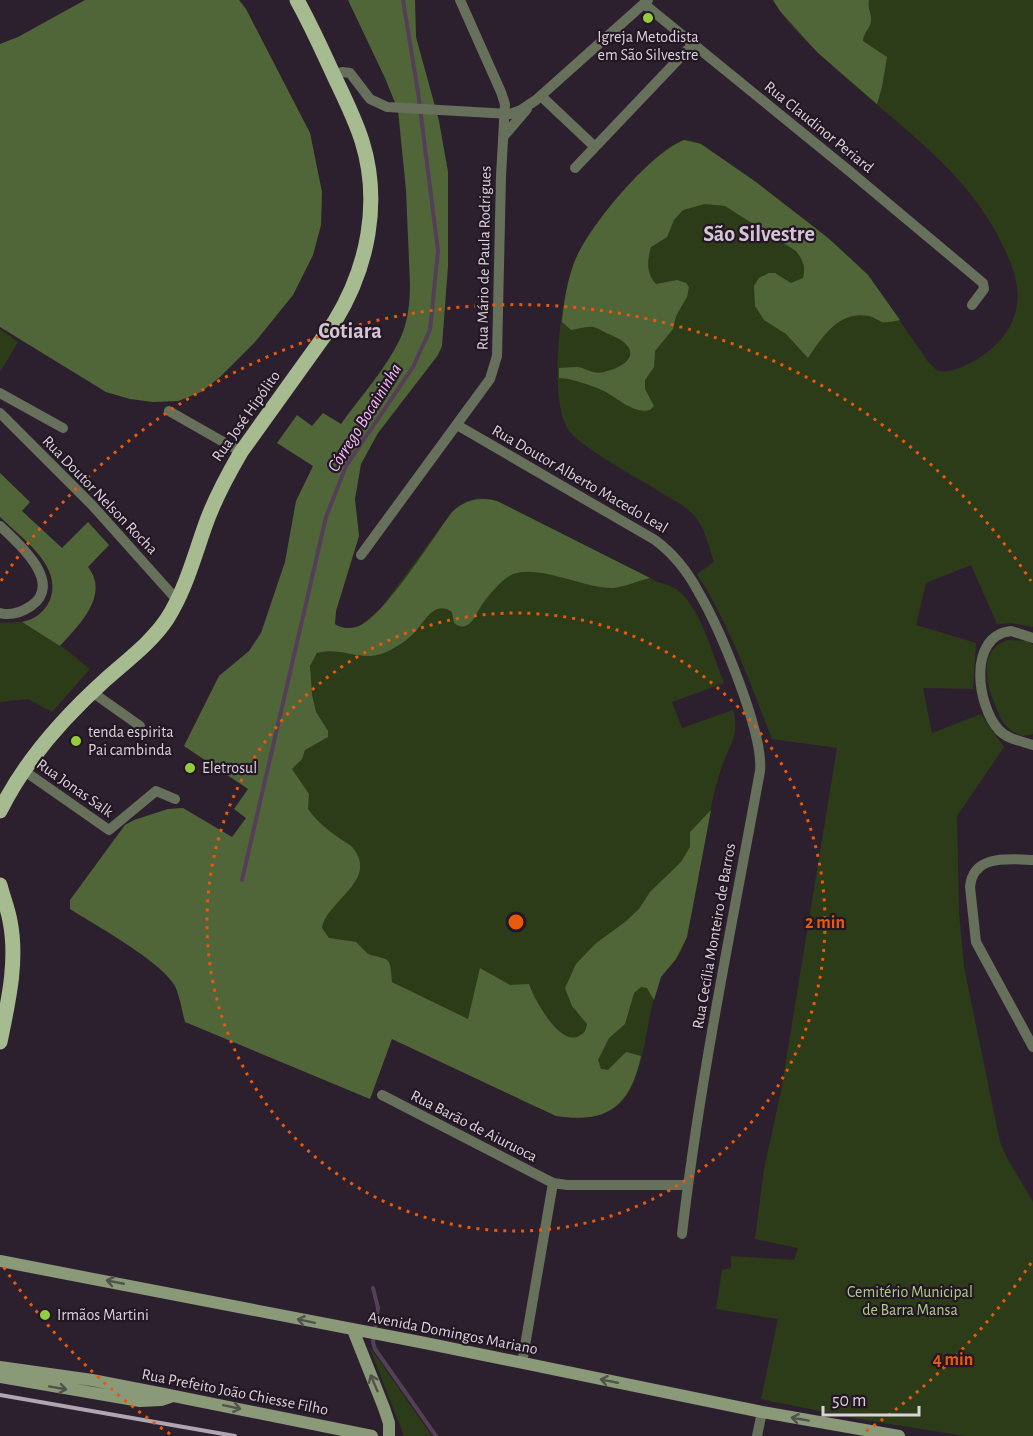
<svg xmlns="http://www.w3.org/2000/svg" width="1033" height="1436" viewBox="0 0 1033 1436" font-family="'Alegreya Sans',sans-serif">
<rect width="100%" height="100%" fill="#2d202e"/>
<!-- green -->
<path fill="#2d3c18" d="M773,0H1033V627L1012,623L997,624L971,565L926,583L916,625L976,643L973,689L923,688L932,733L981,714L1004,747L957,816L959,913L964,967L1000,1142L1006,1156L1033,1202V1436H965L859,1419L761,1399L778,1319L716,1309L722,1270L731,1268V1256L794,1260L798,1248L755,1239L764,1169L781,1091L837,748L772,739C750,683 730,625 697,574L714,562C709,548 706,532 697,519C689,508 677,502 665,495C639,478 591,454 571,433C546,406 561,292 575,260C587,233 608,209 628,187C641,173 664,145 683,141C689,139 695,142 701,144C758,186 818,224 868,275L929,363C933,366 935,370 940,371C947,373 955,369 962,367C988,356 1013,334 1017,305C1021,280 1007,254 996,232C956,159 882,114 824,58C806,41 785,22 773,0Z
M0,329L18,342L0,372Z
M479,498L497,501L658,582C668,585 676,587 683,595C703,616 713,656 724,683L672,702L682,728L733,710C740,735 730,743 722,766C704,820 701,879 687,935C685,943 681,953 676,959C670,967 663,972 659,981C646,1014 645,1083 619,1104C588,1129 552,1114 520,1100L504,1048L488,1029L408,990L346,956L262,874L304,687L312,661L318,653L360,626L380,609L452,512L465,502Z
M22,622L65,649L90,669L52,712L28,699L0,702V623Z
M1008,640L1027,641L1033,645V734L1022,736C1016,733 1011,731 1006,726C1000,719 997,709 993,700C985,678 980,649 1008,640Z
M369,1346L432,1436H404Z"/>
<!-- forest -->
<path fill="#516638" d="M85,0H239L246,9L310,133L322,192L321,225L313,255L293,295L255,342L220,377L201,392L178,401L153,402L130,399L106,392L0,327V44L18,37Z
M348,0H415L416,37L439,121L448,172V266L442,346L438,355L378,433L361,464L355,499L359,536L336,611L335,624C341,629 354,629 361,625C386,613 433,538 452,512C464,500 481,496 497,501L650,578C640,580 624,587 614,588C583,589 538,563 511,575C501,580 486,598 480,608C477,612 474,620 470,623C465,628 459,627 454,623L452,612C433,599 424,624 413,634C408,639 401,644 394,648C364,667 345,645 317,653L310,666L312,695L316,712L328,731V737L305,750L302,759L292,769L309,794L308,809C317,822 329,831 342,840C346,843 350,844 353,848C379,881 326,901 322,928L329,938L356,942L368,954C390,961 390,955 392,982L468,1019L480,968L510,985L529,984C534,999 560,1047 579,1036C585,1033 586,1030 587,1024L572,1006L565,988L576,964L595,944L625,922L639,909L650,892L681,862L690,847V832L711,810L687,937L676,959L661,977L654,1000L647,988L641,987L634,993L625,1024L609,1038L598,1060L601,1069L608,1070L626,1052L641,1056C630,1106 608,1124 556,1116L392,1039L370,1099L185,1022C182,1011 180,997 175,986C161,961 95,925 70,909V900L125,825L134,820L168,809L183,808L232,837L246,818L234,809L248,789L184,746L219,676L249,651L261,633L285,562L296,501L313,466L277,443L297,415L312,426L323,413L341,424C361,396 385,370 400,339C408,323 410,302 410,284L406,190L398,110L385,78Z
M773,0H869C867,8 872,14 871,21C870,29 863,33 863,41L887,57L882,87L877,104L817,52L780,11Z
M684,140L701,144L756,182L828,238L868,275L900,320C895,321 887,323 882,322C877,320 874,317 869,316C839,310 822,337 808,358L786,334L764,320L755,306L754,286L759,278L769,273H775L791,283L803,278C806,267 803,260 796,251L725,206L705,204L683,210L674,220L667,237L651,247C647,260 646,274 656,284L677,280L686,283L689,287L687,297L676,316L673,329L655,351L654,367L645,380V389L654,406L650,410C633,414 618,398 604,391C590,385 574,379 559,378V368C566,368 576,366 582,368C590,371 595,374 604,372C633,365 642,348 611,335C605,333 600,329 594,327C585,326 579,329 571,330L562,322C564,302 567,282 574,263C588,227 648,155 684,140Z
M0,473L30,502L22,511L62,548L88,522L109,545L88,567C110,595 79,625 60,646L22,622C33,620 42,614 48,604C67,568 21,538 0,517Z"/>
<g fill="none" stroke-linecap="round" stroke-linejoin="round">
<!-- stream -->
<path stroke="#553f58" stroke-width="4" d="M242,880L326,517L346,466L413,367L430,330L438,251L418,92L403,0
M373,1288L378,1308L373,1342L375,1349L436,1436"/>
<!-- street -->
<path stroke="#66705b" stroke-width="10" d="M644,4L848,170L983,283L984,289L972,305
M334,76L342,72L350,73L370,99L387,107L510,114L521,110L536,100L648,0
M541,96L595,147
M504,136L527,109
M575,168L692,45
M0,393L63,428
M169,411L241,452
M0,413L92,505L177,600
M457,425L655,540C674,554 688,572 699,593C719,627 764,733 760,771C732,925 700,1078 682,1234
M0,526C17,542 65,583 31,606C22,612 11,616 0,613
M361,555L490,379L497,356L501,176L505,104L501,92L460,0
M1033,638L1011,631C967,636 977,706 999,730C1007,739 1021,741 1033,745
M92,692L140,726
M23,770L109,830L156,791L175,799
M1033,860C1009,859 973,854 970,887L976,942L1033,1047
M382,1095L553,1183L567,1185H688
M522,1363L553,1183
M757,1436L762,1412"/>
<!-- secondary -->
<path stroke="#8a9a79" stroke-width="12" d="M0,1261L425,1343L762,1412L899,1436
M353,1330L384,1408L389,1423V1436
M0,1367L92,1380L164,1394L372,1436
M0,1377L140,1401L161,1400L170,1397"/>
<!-- primary -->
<path stroke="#a6bb90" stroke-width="15" d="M0,811C25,760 63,718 105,680C126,661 151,643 167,619C185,591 194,557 205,526C214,500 227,476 241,452L335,321C368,267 381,202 362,141C355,119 345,99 335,78C323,52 311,25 297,0
M0,885C3,897 8,909 10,921C18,961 8,1003 0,1042"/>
<!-- rail -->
<path stroke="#b0a6b1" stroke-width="4" d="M0,1395L235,1436"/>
</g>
<!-- one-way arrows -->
<defs><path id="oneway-shaft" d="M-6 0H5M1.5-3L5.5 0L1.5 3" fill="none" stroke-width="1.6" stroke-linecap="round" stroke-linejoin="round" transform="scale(1.5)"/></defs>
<g stroke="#51524a">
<use href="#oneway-shaft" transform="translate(115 1282) rotate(-169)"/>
<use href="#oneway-shaft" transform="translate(306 1321) rotate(-168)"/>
<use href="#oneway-shaft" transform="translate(609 1381) rotate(-169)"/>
<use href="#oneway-shaft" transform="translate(374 1383) rotate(-113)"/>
<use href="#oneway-shaft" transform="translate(58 1388) rotate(10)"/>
<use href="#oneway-shaft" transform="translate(232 1407) rotate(12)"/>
<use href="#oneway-shaft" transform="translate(800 1419) rotate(-170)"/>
</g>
<!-- distance rings -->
<g fill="none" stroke="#e8590c" stroke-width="3" stroke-dasharray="3 6">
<circle cx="516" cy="922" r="309"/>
<path d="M1031 1263A618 618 0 0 1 862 1434M170 1434A618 618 0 0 1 1 1263M1 581A618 618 0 0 1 1031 581"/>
</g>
<!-- markers -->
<g fill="#94cc3c" stroke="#231724" stroke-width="2">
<circle cx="648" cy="18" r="6"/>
<circle cx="76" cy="741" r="6"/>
<circle cx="190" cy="768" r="6"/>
<circle cx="45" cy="1315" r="6"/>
</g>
<g text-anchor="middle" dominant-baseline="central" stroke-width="4.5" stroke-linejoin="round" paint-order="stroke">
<!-- poi labels -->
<g font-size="16" fill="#dbd2dc" stroke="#231724" text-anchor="start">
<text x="648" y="37" text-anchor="middle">Igreja Metodista<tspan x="648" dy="18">em São Silvestre</tspan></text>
<text x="88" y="732">tenda espirita<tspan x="88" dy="18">Pai cambinda</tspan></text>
<text x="202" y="768">Eletrosul</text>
<text x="57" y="1315">Irmãos Martini</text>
</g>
<!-- street labels -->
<g font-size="16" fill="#dbd2dc" stroke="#231724">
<text transform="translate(819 127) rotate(39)">Rua Claudinor Periard</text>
<text transform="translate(484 258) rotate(-89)">Rua Mário de Paula Rodrigues</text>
<text transform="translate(246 416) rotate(-55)">Rua José Hipólito</text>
<text transform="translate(580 479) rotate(30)">Rua Doutor Alberto Macedo Leal</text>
<text transform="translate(100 495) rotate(46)">Rua Doutor Nelson Rocha</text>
<text transform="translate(75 788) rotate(35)">Rua Jonas Salk</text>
<text transform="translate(714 936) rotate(-80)">Rua Cecília Monteiro de Barros</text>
<text transform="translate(474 1126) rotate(27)">Rua Barão de Aiuruoca</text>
<text transform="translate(453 1333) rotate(11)">Avenida Domingos Mariano</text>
<text transform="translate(235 1392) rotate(11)">Rua Prefeito João Chiesse Filho</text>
</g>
<!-- park labels -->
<g font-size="16" fill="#acce85" stroke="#231724">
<text x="910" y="1292">Cemitério Municipal<tspan x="910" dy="18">de Barra Mansa</tspan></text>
</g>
<!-- water labels -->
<g font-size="18" font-style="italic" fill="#f5bdfb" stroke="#231724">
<text transform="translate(365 418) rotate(-58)">Córrego Bocaininha</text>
</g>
<!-- district labels -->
<g font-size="22" font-weight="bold" fill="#d6c4d7" stroke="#231724">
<text x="759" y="234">São Silvestre</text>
<text x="350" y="331">Cotiara</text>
</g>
</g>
<circle cx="516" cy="922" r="9" fill="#e8590c" stroke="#231724" stroke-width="3"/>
<g font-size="18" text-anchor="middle" font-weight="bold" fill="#e8590c" stroke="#231724" stroke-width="4.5" stroke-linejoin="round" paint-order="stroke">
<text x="825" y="928">2 min</text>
<text x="953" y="1365">4 min</text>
</g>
<!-- scale -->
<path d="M823 1406v9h96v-9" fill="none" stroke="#dbd2dc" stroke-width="3"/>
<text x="832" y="1406" font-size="18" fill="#dbd2dc" stroke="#231724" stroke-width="4.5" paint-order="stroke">50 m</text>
</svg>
